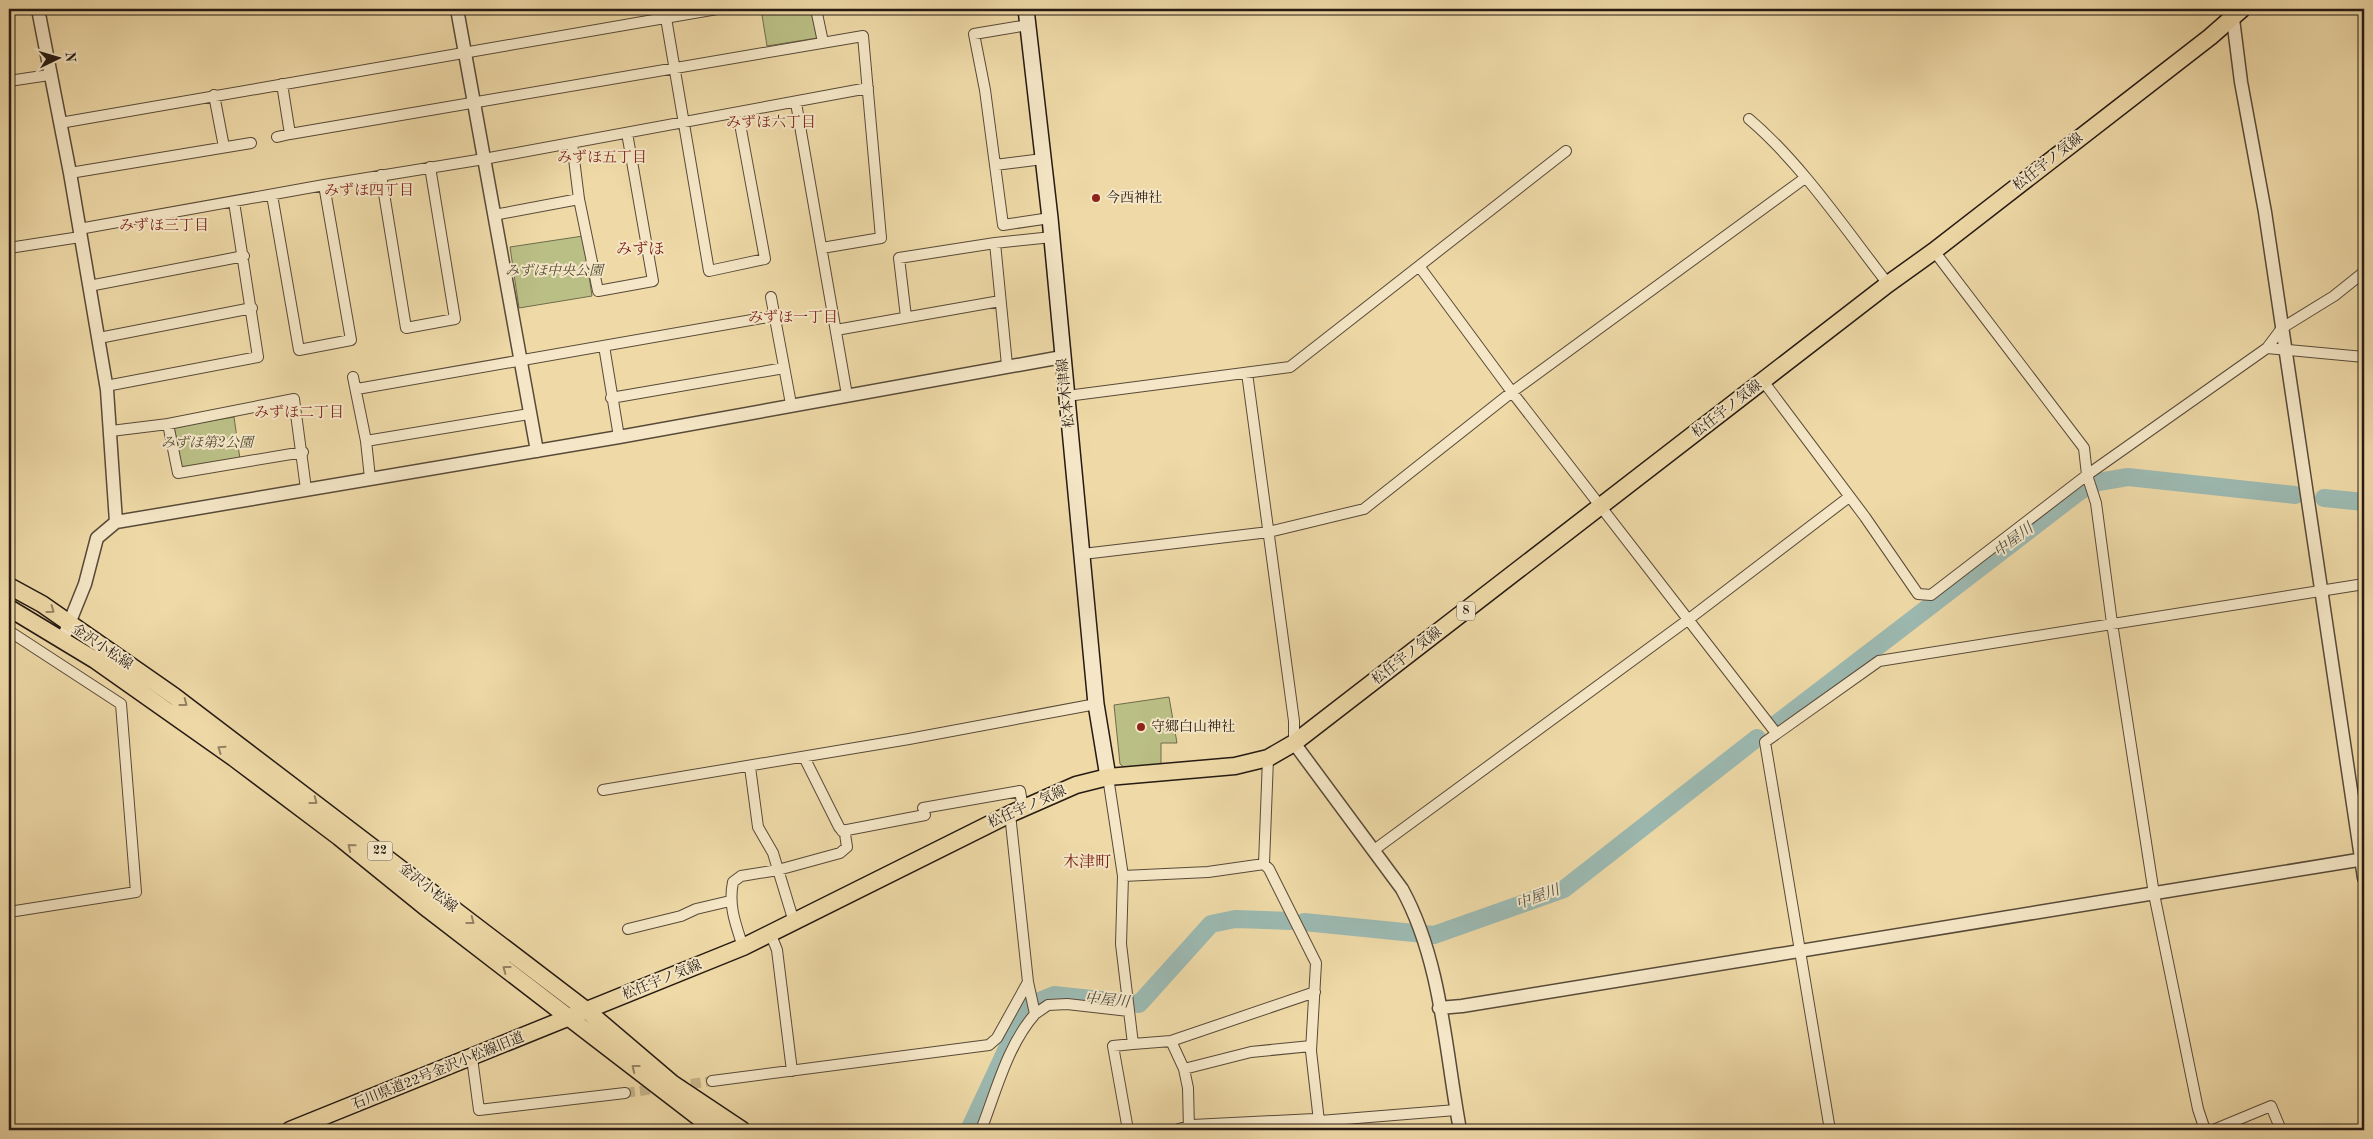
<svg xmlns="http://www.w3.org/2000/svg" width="2373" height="1139" viewBox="0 0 2373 1139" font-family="'Old Standard TT','Noto Serif JP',serif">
<rect width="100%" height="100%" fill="#eed9a7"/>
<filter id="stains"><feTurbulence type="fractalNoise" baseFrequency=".004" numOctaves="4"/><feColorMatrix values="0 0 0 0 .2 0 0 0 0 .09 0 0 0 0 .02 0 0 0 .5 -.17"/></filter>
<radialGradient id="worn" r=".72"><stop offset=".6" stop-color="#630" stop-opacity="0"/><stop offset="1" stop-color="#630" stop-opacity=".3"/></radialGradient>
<!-- green -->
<path fill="#babf85" stroke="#706c4c" d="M761,9H811L817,38L767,46Z
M583,236L592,296L519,308L510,247Z
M234,417L240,459L182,469L174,427Z
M1169,697L1177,743H1161V767L1129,771L1120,764L1114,705Z"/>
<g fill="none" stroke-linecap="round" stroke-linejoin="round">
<!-- river -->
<path stroke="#9cb9b1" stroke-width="18" d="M2324,498L2364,502
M1775,725L2080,491L2098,482L2128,477L2295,495
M1304,922L1434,935L1564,889L1757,738
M969,1130L1027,1006L1054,995L1139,1004L1211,924L1235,919L1291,921"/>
<!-- minor-tunnel -->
<path stroke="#c6b389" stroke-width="10" stroke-dasharray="10 5" stroke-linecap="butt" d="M676,1086L712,1081
M625,1093L662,1088"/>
<!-- minor casing -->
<g stroke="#584a38" stroke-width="12">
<path id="minor" d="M816,9L823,42
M666,18L709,271L765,259L738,113
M1028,25L974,34L985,90L1003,225L1050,218
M9,81L49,75
M282,84L290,134L863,36L881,238L822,248
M214,95L224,147
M796,103L847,395
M1749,119C1801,163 1846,230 1888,284
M60,123L717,9
M277,137L290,134
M572,143L579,199L598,291L653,281L627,133
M995,165L1043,159
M70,173L251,143
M381,175L406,328L455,319L430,167
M272,195L299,350L351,340L324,185
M494,215L579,199
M79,229L324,185L484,159L868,88
M995,243L1007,365
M9,248L80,237
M1934,251L2084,448L2087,475L2096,503L2112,623L2154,894L2198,1109L2205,1130
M1419,266L1512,392L1776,733
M89,286L244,256
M771,297L791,404
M906,317L899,258L995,243L1052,237
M836,330L1000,301
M99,338L252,308
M604,346L619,437
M2267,348L2364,357
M1247,373L1294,721V743
M353,377L366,441L370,478
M1763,381L1865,517L1918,594L1931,595L2087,475L2267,348L2282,328L2334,296L2364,272
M106,386L258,357L234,202
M357,389L774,316
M1067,396L1290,367L1566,151
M611,398L784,368
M168,424L178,473L303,452
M111,431L168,424L294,399L306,489
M366,441L529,414
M1083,554L1269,532L1364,509L1512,392L1805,178
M9,631L121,704L136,892L9,912
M1268,758L1264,864L1269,869L1316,963L1311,1051L1320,1130
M750,767L758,827L773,853L794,922
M1108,777L1123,876L1121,944L1133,1044L1171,1041L1315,992
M603,790L909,739L1096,704
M923,808L1020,791L1023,808
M842,831L925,815
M1374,850L1689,619L1849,497
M1123,876L1208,872L1264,864
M628,929L681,916L696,909L730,901
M771,935L777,950L792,1071
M743,947C736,925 728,906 733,882L741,876L778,870L840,853L847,847L845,834L839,827L804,757
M1035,1014L1048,1005L1067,1004L1129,1011
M1171,1041L1184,1069L1251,1052L1311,1046
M472,1058L479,1110L625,1093
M1184,1069L1188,1088L1189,1130
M712,1081L989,1045L997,1038L1028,982
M981,1130C996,1092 1007,1046 1035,1014L1028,982L1010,814
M1128,1130L1113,1046L1133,1044
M1176,1130L1192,1125L1314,1119L1320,1121L1456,1110
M1830,1130L1765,742L1879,661L2364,584
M2213,1130L2271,1106L2281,1130"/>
</g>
<!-- tertiary casing -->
<g stroke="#584a38" stroke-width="15">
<path id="tertiary" d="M38,9L70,173L107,390L116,522
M457,9L537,451
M2232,11L2241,82L2265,212L2364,878
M62,641L85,584L97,538L116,522L619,437L1062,357
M1294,743L1402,889C1442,962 1445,1050 1460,1130
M1439,1008L1462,1006L2364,859"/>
</g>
<!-- secondary casing -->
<g stroke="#261a13" stroke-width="18">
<path id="secondary" d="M1026,9L1050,218L1096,704L1108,777"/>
</g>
<!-- primary casing -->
<g stroke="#261a13" stroke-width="19">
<path id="primary" d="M9,586L42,604L174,696L586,1010L673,1084L742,1130
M9,608L95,660L234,758L339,837L429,910L715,1130
M290,1130L743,947L1010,814L1076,785L1108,777L1235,766L1268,758L1294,743L1888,284L1934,251L2210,37L2242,9"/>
</g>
<!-- minor -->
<use href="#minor" stroke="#f4e6c6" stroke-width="10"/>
<!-- tertiary -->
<use href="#tertiary" stroke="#f4e6c6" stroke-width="12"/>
<!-- secondary -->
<use href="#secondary" stroke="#f4e6c6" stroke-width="15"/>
<!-- primary -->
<use href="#primary" stroke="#eed9a7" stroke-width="16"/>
</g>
<!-- one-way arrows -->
<defs><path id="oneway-chevron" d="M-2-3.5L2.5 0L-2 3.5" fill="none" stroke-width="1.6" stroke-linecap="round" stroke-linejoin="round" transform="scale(1.25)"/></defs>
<g stroke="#948364">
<use href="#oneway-chevron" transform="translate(51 610) rotate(36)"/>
<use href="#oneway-chevron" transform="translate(184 703) rotate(37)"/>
<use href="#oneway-chevron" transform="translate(221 749) rotate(-145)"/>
<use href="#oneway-chevron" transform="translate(314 801) rotate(37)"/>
<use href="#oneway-chevron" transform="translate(351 847) rotate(-141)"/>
<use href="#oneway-chevron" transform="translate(471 921) rotate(38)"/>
<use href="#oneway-chevron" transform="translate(506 969) rotate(-143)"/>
<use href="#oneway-chevron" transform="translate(635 1068) rotate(-142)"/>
</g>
<!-- markers -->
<g fill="#8f2418" stroke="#f4e6c6" stroke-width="2">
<circle cx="1096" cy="198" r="5"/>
<circle cx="1141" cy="727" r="5"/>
</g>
<g text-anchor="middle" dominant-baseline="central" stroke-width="4" stroke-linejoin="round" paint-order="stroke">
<!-- shield labels -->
<g fill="#f4e6c6" stroke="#645749" stroke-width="1">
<rect x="1457" y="601.5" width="18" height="19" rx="4"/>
<rect x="367.5" y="841.5" width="25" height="19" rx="4"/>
</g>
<g font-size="12" font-weight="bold" fill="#261a13">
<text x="1466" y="611">8</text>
<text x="380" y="851">22</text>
</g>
<!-- street labels -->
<g font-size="14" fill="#261a13" stroke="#f4e6c6">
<text transform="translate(2048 162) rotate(-38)">松任宇ノ気線</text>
<text transform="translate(1066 393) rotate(-96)">松本木津線</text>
<text transform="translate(1727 409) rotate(-38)">松任宇ノ気線</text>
<text transform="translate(102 647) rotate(34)">金沢小松線</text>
<text transform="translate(1407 656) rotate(-38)">松任宇ノ気線</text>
<text transform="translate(1027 807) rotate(-24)">松任宇ノ気線</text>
<text transform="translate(428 888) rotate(38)">金沢小松線</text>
<text transform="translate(662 980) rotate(-22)">松任宇ノ気線</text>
<text transform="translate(438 1071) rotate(-22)">石川県道22号金沢小松線旧道</text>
</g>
<!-- poi labels -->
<g font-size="14" fill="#261a13" stroke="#f4e6c6" text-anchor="start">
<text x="1106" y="198">今西神社</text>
<text x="1151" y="727">守郷白山神社</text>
</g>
<!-- park labels -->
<g font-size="14" font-style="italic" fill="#524c35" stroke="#f4e6c6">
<text x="554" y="271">みずほ中央公園</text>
<text x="207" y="443">みずほ第2公園</text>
</g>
<!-- neighbourhood labels -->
<g font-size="15" fill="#7a1f14" stroke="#f4e6c6">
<text x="771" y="123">みずほ六丁目</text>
<text x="602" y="158">みずほ五丁目</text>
<text x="369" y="191">みずほ四丁目</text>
<text x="164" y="226">みずほ三丁目</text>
<text x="793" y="318">みずほ一丁目</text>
<text x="299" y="413">みずほ二丁目</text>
</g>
<!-- water labels -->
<g font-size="15" font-style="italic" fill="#494a42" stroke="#f4e6c6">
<text transform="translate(2014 541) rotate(-37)">中屋川</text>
<text transform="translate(1538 898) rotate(-20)">中屋川</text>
<text transform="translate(1107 1001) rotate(6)">中屋川</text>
</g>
<!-- quarter labels -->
<g font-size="16" fill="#7a1f14" stroke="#f4e6c6">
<text x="640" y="250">みずほ</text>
<text x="1087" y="863">木津町</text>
</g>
</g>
<!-- margin -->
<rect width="2373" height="1139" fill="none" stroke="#eed9a7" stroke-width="30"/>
<rect x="10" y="10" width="2353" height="1119" fill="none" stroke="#261a13" stroke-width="2.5"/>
<rect x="15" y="15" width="2343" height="1109" fill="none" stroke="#261a13"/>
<!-- north arrow -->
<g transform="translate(58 58) rotate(85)" stroke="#f4e6c6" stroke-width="4" paint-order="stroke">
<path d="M0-4L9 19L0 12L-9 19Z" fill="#261a13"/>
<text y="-8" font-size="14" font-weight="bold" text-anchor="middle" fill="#261a13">N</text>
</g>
<rect width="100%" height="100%" filter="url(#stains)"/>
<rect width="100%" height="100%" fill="url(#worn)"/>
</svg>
